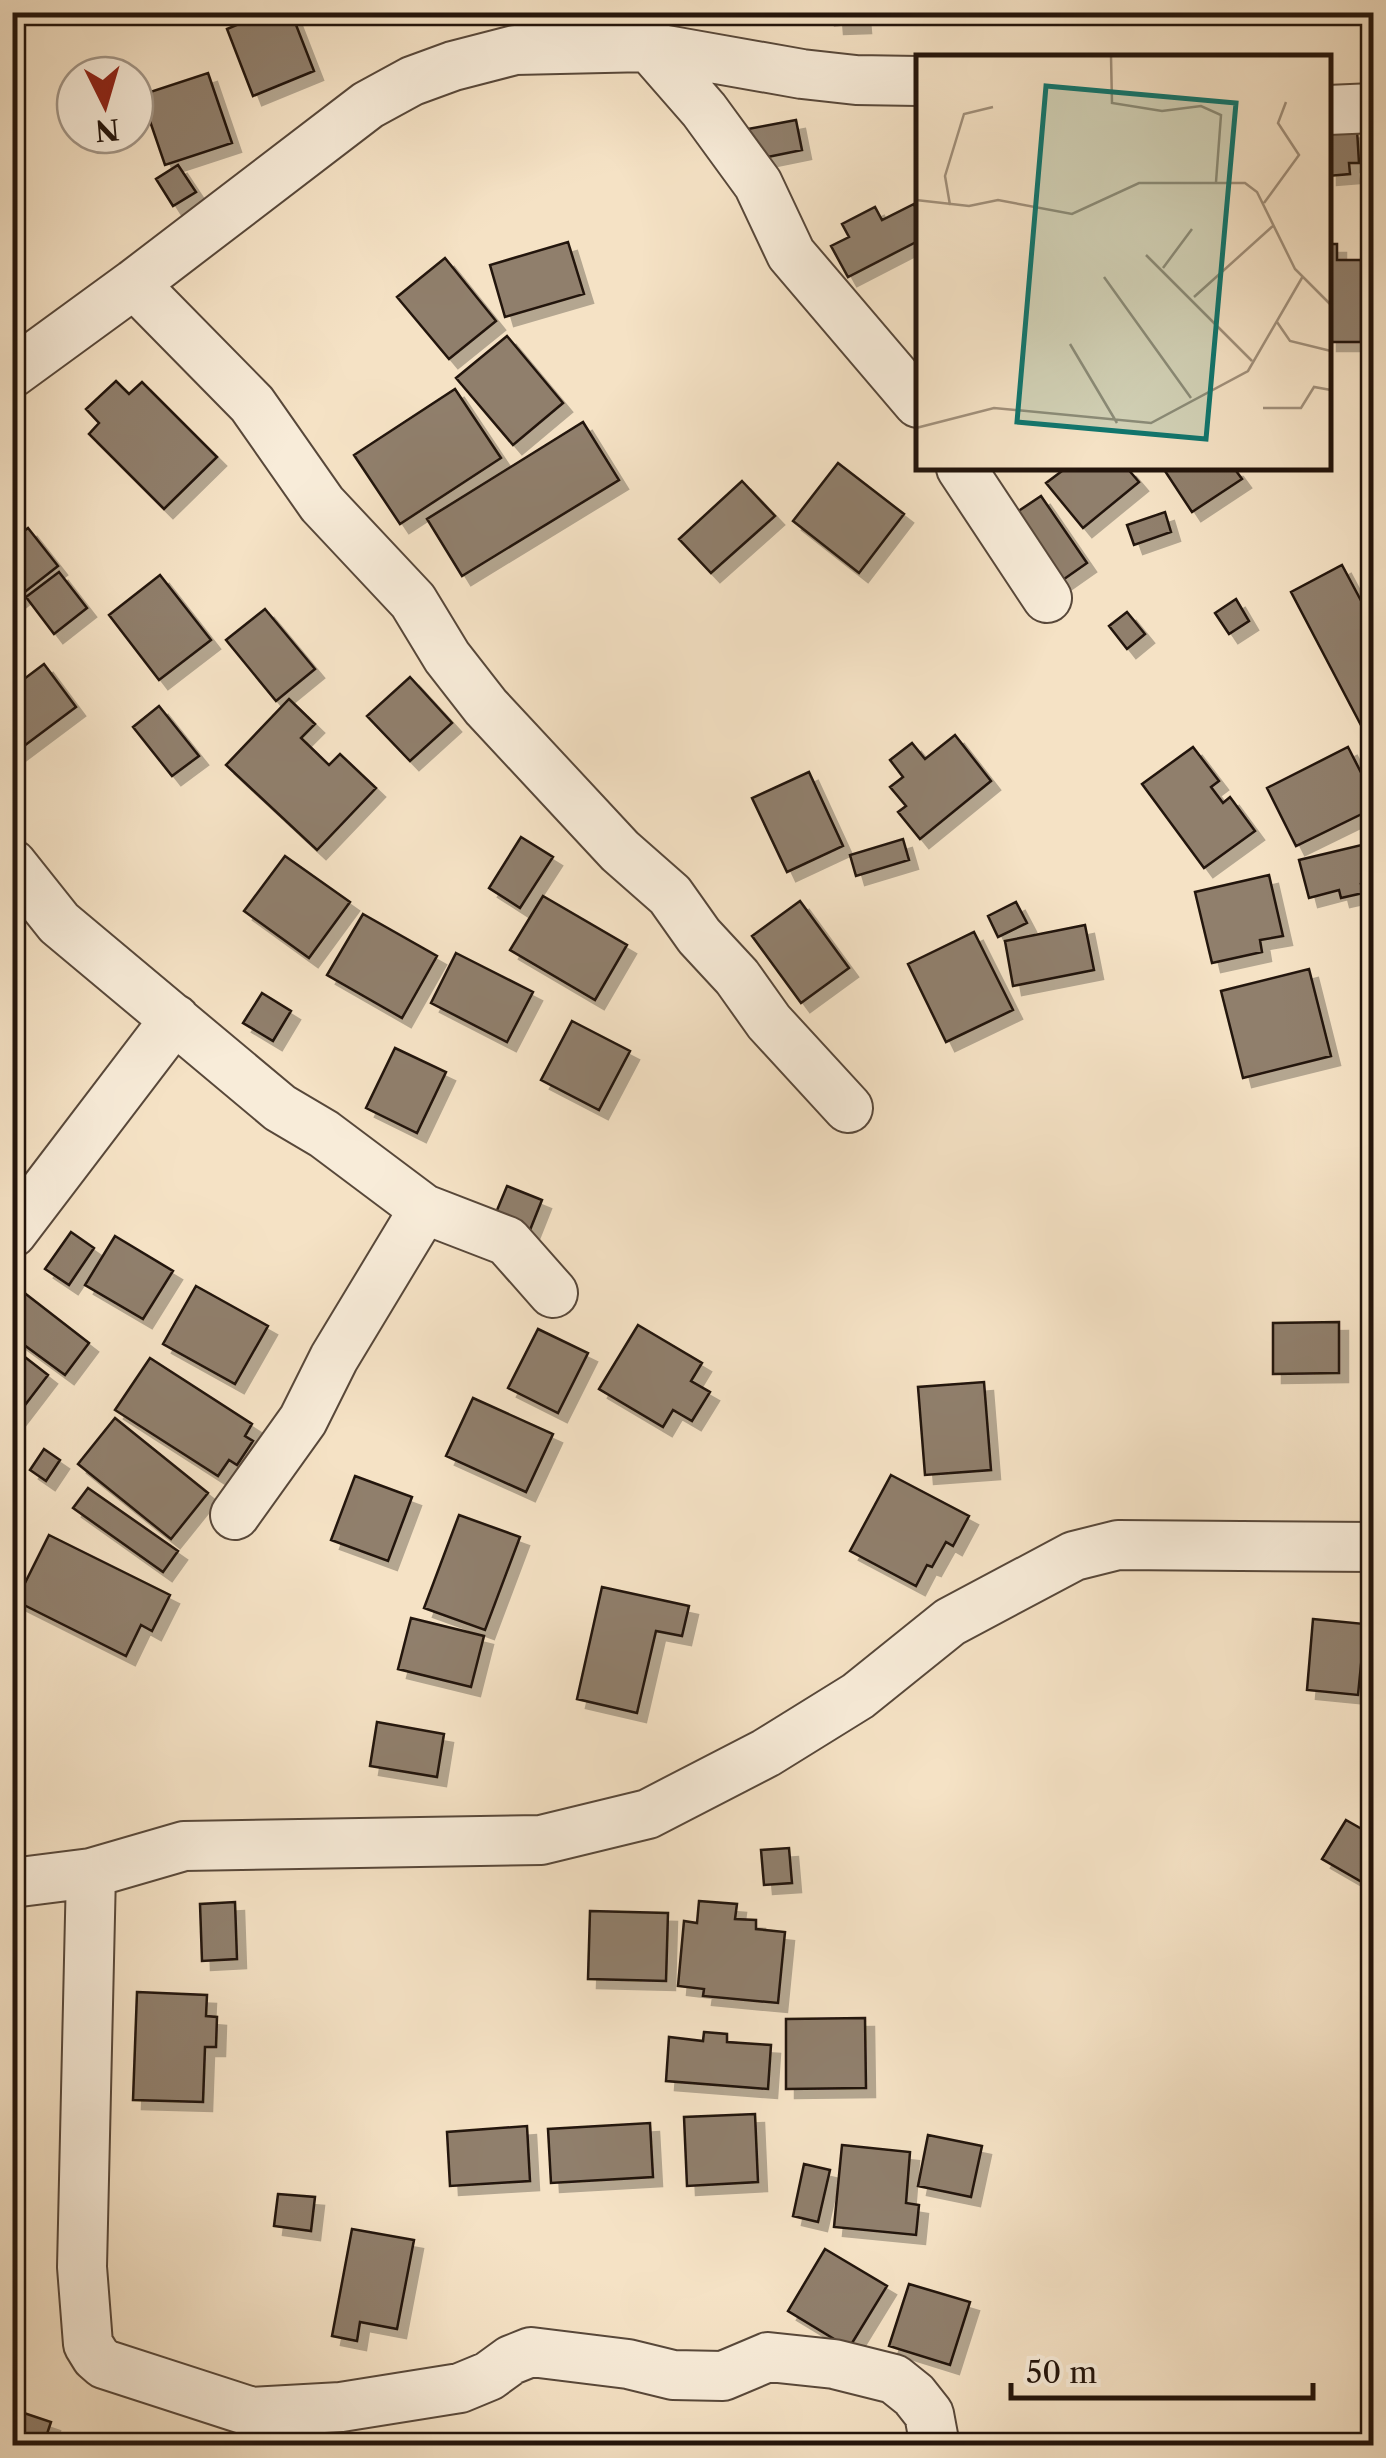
<svg xmlns="http://www.w3.org/2000/svg" width="1386" height="2458" viewBox="0 0 1386 2458" font-family="'Libre Caslon Text',serif">
<defs>
<filter id="shadow"><feDropShadow dx="9" dy="9" stdDeviation="0" flood-color="#0004"/></filter>
</defs>
<rect width="100%" height="100%" fill="#f5e2c5"/>
<filter id="stains"><feTurbulence type="fractalNoise" baseFrequency=".002" numOctaves="4"/><feColorMatrix values="0 0 0 0 .2 0 0 0 0 .09 0 0 0 0 .02 0 0 0 .5 -.17"/></filter>
<radialGradient id="worn" r=".72"><stop offset=".6" stop-color="#630" stop-opacity="0"/><stop offset="1" stop-color="#630" stop-opacity=".3"/></radialGradient>
<!-- building -->
<path fill="#907f6c" stroke="#23140b" stroke-width="2.5" filter="url(#shadow)" d="M268,12H291L314,71L253,96L227,29Z
M834,12H861L862,24L835,25Z
M208,73L232,143L165,165L141,95Z
M796,120L802,150L753,160L748,129Z
M1357,129L1359,163H1349L1350,174L1328,176V131Z
M178,165L196,192L173,206L156,179Z
M914,204L918,214V241L848,277L831,246L849,237L842,224L875,207L882,220Z
M568,242L584,294L505,317L490,265Z
M1328,244H1337V260H1361V342H1328Z
M445,258L496,321L449,359L397,297Z
M507,336L563,403L513,445L456,378Z
M116,381L129,394L142,382L217,457L164,509L89,434L99,423L86,409Z
M455,389L501,458L400,524L354,455Z
M583,422L619,480L462,576L427,519Z
M838,463L904,514L859,573L793,521Z
M1066,468H1127L1139,482L1083,528L1046,483Z
M1163,468H1234L1242,479L1192,512Z
M742,481L775,516L711,573L679,539Z
M1041,496L1087,563L1057,584L1011,516Z
M1165,512L1171,532L1134,545L1127,525Z
M28,528L58,566L12,602V540Z
M1342,565L1374,625V750L1291,592Z
M59,572L87,608L54,634L26,597Z
M160,575L211,640L159,680L109,615Z
M1236,599L1249,621L1229,634L1215,613Z
M265,609L315,669L276,701L226,640Z
M1127,612L1145,634L1127,649L1109,626Z
M44,664L76,707L12,755V688Z
M410,677L452,723L410,761L367,716Z
M289,699L315,724L301,738L329,765L340,754L376,788L317,850L226,765Z
M159,706L199,756L172,776L133,727Z
M955,735L991,781L920,839L898,812L906,806L890,787L903,777L890,760L912,743L925,759Z
M1193,747L1219,781L1211,787L1223,803L1230,797L1255,831L1204,868L1142,784Z
M1348,747L1374,798V808L1296,846L1267,788Z
M809,772L843,846L787,872L752,798Z
M521,837L553,857L520,908L489,888Z
M903,839L909,860L856,876L850,855Z
M1374,842V881L1361,884L1363,893L1341,898L1339,890L1309,898L1299,860Z
M285,856L350,902L309,958L244,911Z
M1269,875L1283,936L1260,940L1262,952L1212,963L1195,892Z
M543,896L627,945L595,1000L510,950Z
M800,901L849,968L801,1003L752,936Z
M1016,902L1027,923L998,937L988,916Z
M363,914L437,956L402,1018L327,975Z
M1085,925L1094,970L1013,986L1005,941Z
M974,932L1013,1010L946,1042L908,964Z
M456,953L533,992L507,1042L431,1003Z
M1309,969L1331,1056L1243,1078L1221,991Z
M262,993L291,1011L273,1041L243,1023Z
M572,1021L630,1051L599,1110L541,1080Z
M395,1048L446,1072L417,1133L366,1108Z
M507,1186L542,1200L530,1230L495,1215Z
M71,1232L94,1248L69,1285L45,1269Z
M115,1236L173,1271L143,1319L85,1285Z
M196,1286L268,1326L235,1384L163,1344Z
M22,1291L89,1343L65,1375L12,1336V1304Z
M1339,1322V1373L1273,1374V1323Z
M638,1325L702,1363L691,1381L710,1392L692,1421L673,1410L663,1427L599,1389Z
M538,1329L588,1353L558,1413L508,1388Z
M12,1347L48,1375L12,1422Z
M150,1358L252,1424L245,1436L253,1441L237,1465L229,1460L218,1476L115,1410Z
M984,1382L991,1470L925,1475L918,1387Z
M473,1398L553,1434L526,1492L446,1456Z
M115,1418L208,1493L171,1539L78,1464Z
M44,1449L60,1460L46,1481L30,1470Z
M891,1475L969,1516L953,1546L946,1542L932,1567L927,1565L916,1586L850,1551Z
M355,1476L412,1497L388,1561L331,1540Z
M88,1488L178,1551L163,1572L73,1508Z
M459,1515L520,1537L485,1630L424,1608Z
M49,1535L170,1595L152,1631L141,1625L126,1656L16,1601Z
M602,1587L689,1606L682,1636L656,1631L637,1713L577,1699Z
M411,1618L484,1636L471,1687L398,1669Z
M1313,1619L1365,1624L1358,1695L1307,1690Z
M377,1722L444,1734L437,1777L370,1766Z
M1346,1820L1374,1836V1889L1322,1859Z
M789,1848L792,1883L764,1885L761,1850Z
M699,1901L737,1904L735,1919L756,1920V1929L785,1932L778,2003L703,1996L704,1989L678,1986L684,1921L697,1923Z
M235,1902L237,1959L202,1961L200,1904Z
M590,1911L668,1913L666,1981L588,1979Z
M137,1992L207,1995L206,2016L217,2017L216,2047H205L203,2102L133,2100Z
M865,2018L866,2088L786,2089V2019Z
M704,2032L727,2034V2042L771,2045L768,2089L666,2081L669,2037L703,2041Z
M755,2114L758,2182L687,2186L684,2117Z
M650,2123L653,2177L551,2183L548,2129Z
M527,2126L530,2181L450,2186L447,2132Z
M928,2135L982,2146L971,2197L918,2186Z
M842,2145L910,2152L906,2203L919,2205L916,2235L834,2227Z
M804,2164L830,2170L818,2222L793,2216Z
M278,2194L315,2197L311,2231L274,2226Z
M352,2229L414,2240L397,2329L360,2322L357,2341L332,2336Z
M825,2249L887,2286L849,2348L788,2311Z
M909,2284L970,2302L950,2365L889,2346Z
M12,2409L51,2422L43,2446H12Z
M261,2437V2446H161L160,2440Z"/>
<g fill="none" stroke-linecap="round" stroke-linejoin="round">
<!-- street casing -->
<g stroke="#58483a" stroke-width="52">
<path id="street" d="M649,47L704,110L758,184L791,254L918,403
M1328,110L1374,108
M134,284L252,404L322,504L413,601L447,657L486,707L620,851L670,895L699,936L737,977L769,1022L848,1108
M12,373L134,284L368,105L412,81L453,66L515,50L649,47L802,74L856,80L918,81
M961,468L1047,598
M12,864L59,923L280,1108L324,1134L424,1209L507,1241L553,1293
M12,1233L175,1019
M235,1515L303,1420L334,1358L424,1209
M91,1873L82,2267L88,2344L96,2357L104,2364L252,2412L341,2407L460,2388L489,2376L511,2360L531,2352L628,2364L673,2375L723,2376L768,2357L834,2364L894,2379L914,2395L929,2414L935,2446
M12,1883L91,1873L184,1846L541,1840L648,1814L766,1753L858,1696L950,1622L1074,1556L1118,1545L1374,1547"/>
</g>
<!-- street -->
<use href="#street" stroke="#f8ecd9" stroke-width="48"/>
</g>
<!-- overview -->
<g transform="translate(916 55)">
<rect width="415" height="415" fill="#f5e2c5"/>
<path fill="none" stroke="#a1907b" stroke-width="2.5" d="M195,1L196,48L246,56L285,51L305,60L300,127M0,145L53,151L82,145L156,159L223,128H329L341,137L379,214L415,250M348,148L383,100L362,68L370,47M34,150L29,121L48,59L77,52M230,200L336,306M247,213L276,174M188,222L275,343M278,242L358,170M361,267L374,286L415,296M154,289L201,368M347,353H385L398,332L415,335M0,373L78,353L235,368L332,316L387,221"/>
<path fill="#0f766e" fill-opacity="0.15" stroke="#0f766e" stroke-width="5" d="M130,31L320,48L290,384L101,367Z"/>
<rect width="415" height="415" fill="none" stroke="#23140b" stroke-width="5"/>
</g>
<!-- margin -->
<rect width="1386" height="2458" fill="none" stroke="#f5e2c5" stroke-width="50"/>
<rect x="15" y="15" width="1356" height="2428" fill="none" stroke="#23140b" stroke-width="5"/>
<rect x="25" y="25" width="1336" height="2408" fill="none" stroke="#23140b" stroke-width="2.5"/>
<!-- north arrow -->
<g transform="translate(105 105) rotate(175)"><circle r="48" fill="#f8ecd9" stroke="#a39687" stroke-width="2.5"/>
<path d="M0-8L18 38L0 25L-18 38Z" fill="#8f2418"/>
<text y="-15" font-size="28" font-weight="bold" text-anchor="middle" fill="#23140b">N</text>
</g>
<!-- scale -->
<path d="M1011 2383v15h302v-15" fill="none" stroke="#23140b" stroke-width="5"/>
<text x="1026" y="2383" font-size="30" fill="#23140b" stroke="#f8ecd9" stroke-width="8" paint-order="stroke">50 m</text>
<rect width="100%" height="100%" filter="url(#stains)"/>
<rect width="100%" height="100%" fill="url(#worn)"/>
</svg>
